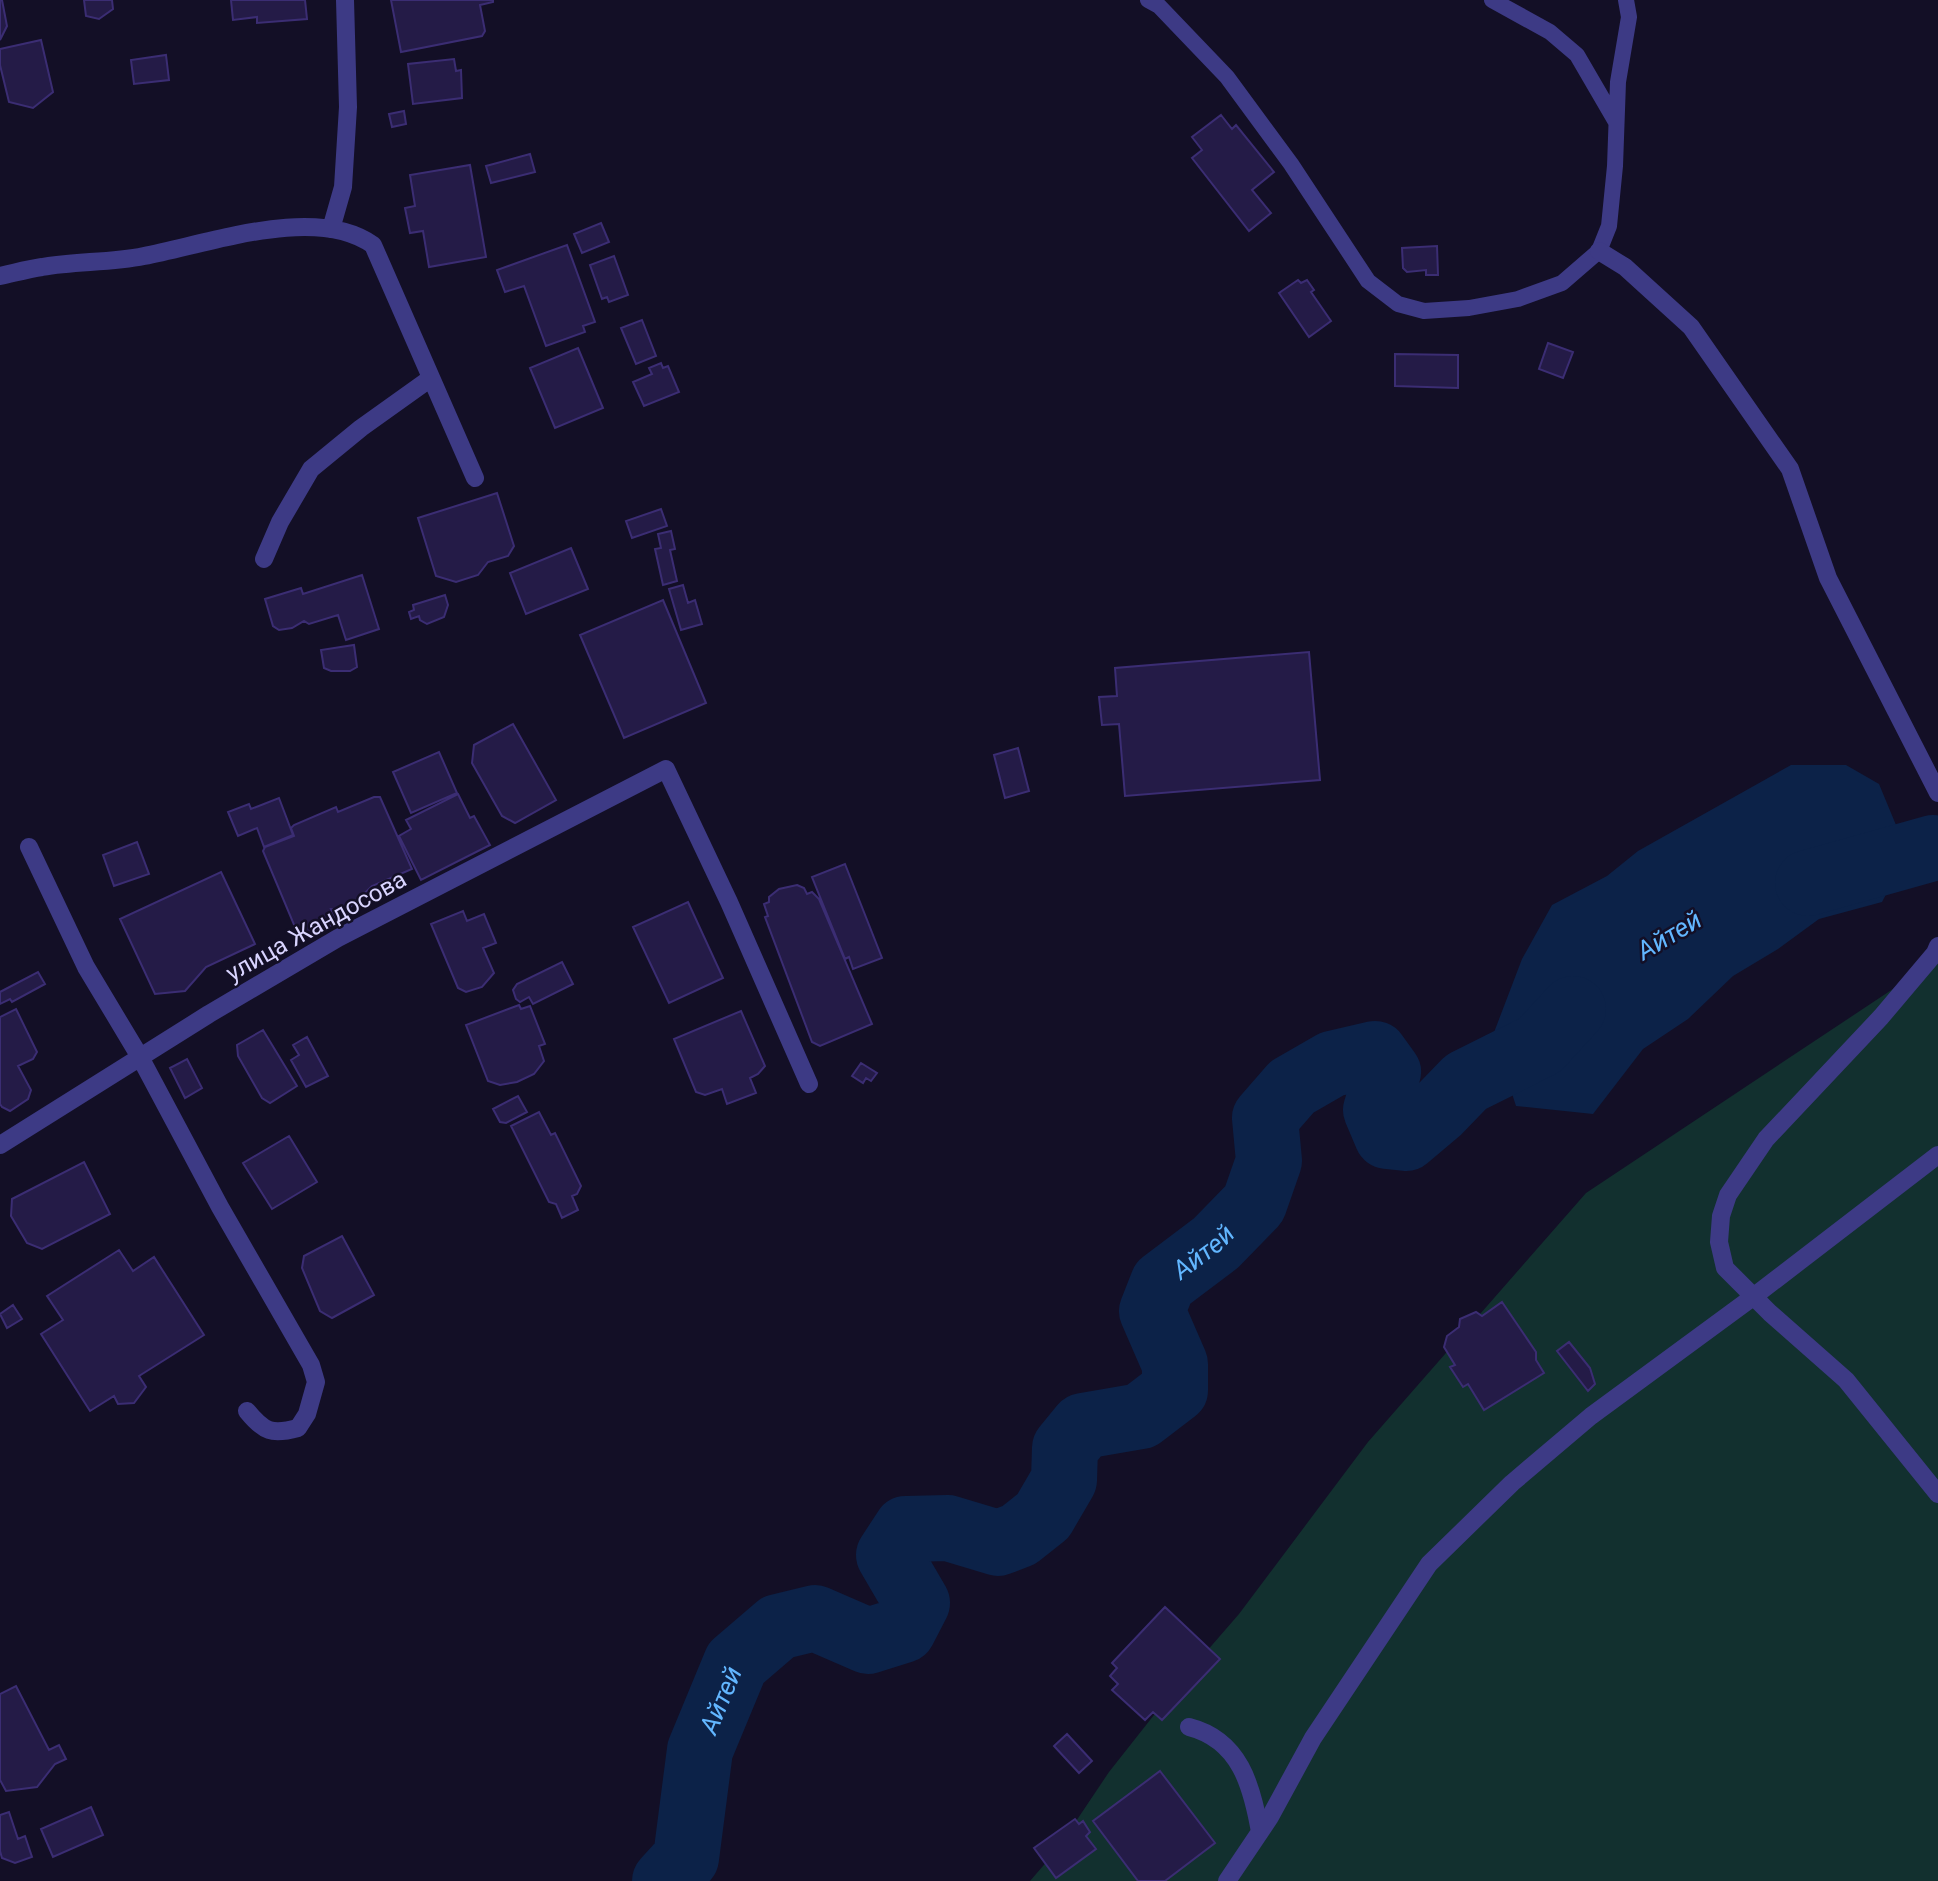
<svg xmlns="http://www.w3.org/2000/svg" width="1938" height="1881" viewBox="0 0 1938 1881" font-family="Roboto,sans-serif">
<rect width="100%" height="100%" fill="#130f26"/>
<!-- green -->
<path fill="#12302f" d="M1938,959V1881H1030L1056,1851L1109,1772L1180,1682L1239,1614L1368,1442L1586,1193Z"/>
<!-- water -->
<path fill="#0c2248" d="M1791,765H1846L1879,784L1896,825L1895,877L1882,902L1819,919L1778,949L1733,976L1688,1019L1643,1049L1593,1114L1516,1106L1493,1035L1522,959L1552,905L1607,876L1638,851Z"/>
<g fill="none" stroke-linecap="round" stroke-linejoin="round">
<!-- river -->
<g stroke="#0c2248" stroke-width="66">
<path d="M1808,883L1933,848"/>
<path id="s1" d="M665,1881L686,1858L700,1750L736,1663L778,1627L815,1618L868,1641L903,1630L917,1603L889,1555L906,1529L948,1528L998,1543L1019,1535L1043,1516L1064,1480L1065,1448L1083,1426L1141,1416L1175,1390V1364L1152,1311L1163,1283L1216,1243L1254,1204L1269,1161L1265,1118L1292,1087L1332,1064L1375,1054L1388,1072L1376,1110L1387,1136L1406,1138L1438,1111L1466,1082L1540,1045L1573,1009"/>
</g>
</g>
<!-- building -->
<path fill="#241b47" stroke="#3b2d73" stroke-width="2" d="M0,0H2L7,26L0,40Z
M84,0H112L113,9L99,19L86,16Z
M231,0H305L307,19L257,23V17L233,20Z
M391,0H493V2L480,5L485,31L482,36L401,52Z
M41,40L53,92L33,108L9,102L0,65V49Z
M166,55L169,80L134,84L131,60Z
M454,59L456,71L461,70L462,98L413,104L408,64Z
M404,111L406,124L392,127L389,114Z
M1221,115L1232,129L1236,125L1274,172L1252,190L1271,213L1249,231L1192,158L1202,150L1192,137Z
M530,154L535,172L491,183L486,166Z
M470,165L486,257L429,267L423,231L410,233L405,208L415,206L410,175Z
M601,223L609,242L582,253L574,234Z
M567,245L595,322L583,326L585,332L546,346L524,286L505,292L497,270Z
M1437,246L1438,275H1426V270L1407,272L1403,268L1402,248Z
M614,256L628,295L609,302L607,297L602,299L590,265Z
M1298,280L1301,283L1307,280L1314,290L1311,292L1331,321L1309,337L1279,293Z
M642,320L656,356L636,364L621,328Z
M1548,343L1573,352L1563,378L1539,369Z
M578,348L603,408L555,428L530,368Z
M1395,354L1458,355V388L1395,386Z
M661,363L663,368L668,366L679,392L644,406L633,382L652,374L649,368Z
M497,493L514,546L508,556L488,562L478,575L456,582L436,576L418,518Z
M661,509L667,526L632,538L626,521Z
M671,531L675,549L670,550L677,581L663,585L655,549L661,548L658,534Z
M571,548L588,589L526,614L510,573Z
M362,575L379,629L346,640L338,615L309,624L304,621L292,628L279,630L273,626L265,599L301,588L303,594Z
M683,585L688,603L695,600L702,624L681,630L669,589Z
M445,595L448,605L444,617L427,624L420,620L419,616L411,619L409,612L414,610L413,605Z
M663,600L706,703L624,738L580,635Z
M354,645L357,667L350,671H331L324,668L321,650Z
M1309,652L1320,780L1125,796L1119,724L1102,725L1099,697L1117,696L1115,668Z
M513,724L556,800L515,823L502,816L472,763L474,745Z
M1018,748L1029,791L1005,798L994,755Z
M439,752L457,793L411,813L393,772Z
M458,794L470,818L474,816L490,845L421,880L399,836L411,829L406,820Z
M374,797H380L412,869L372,886L347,910L331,909L337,923L300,939L263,851L265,847L294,836L291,828L294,825L336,807L338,812Z
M279,798L293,835L264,847L257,828L238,836L228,812L249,804L251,809Z
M137,842L149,874L114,886L103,855Z
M845,864L882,958L853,969L849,957L845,959L812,877Z
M221,872L255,944L206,967L185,991L155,994L120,919Z
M797,885L804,888L807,894L812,892L819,899L872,1024L820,1046L812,1042L765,917L768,916L764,904L769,902V897L779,889Z
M688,902L723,978L669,1003L633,927Z
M463,911L467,921L484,914L496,943L483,948L494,973L482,987L466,992L458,988L431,924Z
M562,962L573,984L533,1004L529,997L520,1002L516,999L513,990L517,984Z
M38,972L45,984L12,1002L10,999L0,1004V992Z
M519,1005L521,1009L530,1006L545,1044L539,1046L544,1061L534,1074L517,1082L500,1085L488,1081L466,1025Z
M16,1009L37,1052L33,1059L18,1066L31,1090L28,1099L10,1111L2,1107L0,1104V1017Z
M741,1011L765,1066L758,1074L750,1078L756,1093L727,1104L722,1089L705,1095L696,1092L674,1039Z
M263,1030L297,1086L270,1103L262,1098L238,1056L237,1045Z
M307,1037L328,1076L306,1087L291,1060L299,1055L293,1045Z
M187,1059L202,1088L185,1098L170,1068Z
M861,1063L877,1073L871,1081L866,1078L863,1083L852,1076Z
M518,1096L527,1112L506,1123L500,1122L493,1109Z
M539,1112L551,1135L555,1133L581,1186L577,1194L572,1196L578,1210L562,1218L556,1204L549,1202L511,1126Z
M289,1136L317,1182L272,1209L243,1163Z
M84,1162L110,1214L42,1249L27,1243L11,1216L12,1199Z
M342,1236L374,1295L332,1318L320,1311L302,1268L304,1256Z
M119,1250L133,1271L154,1257L204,1335L139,1376L146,1387L134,1403L118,1404L114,1396L90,1411L41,1334L63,1320L47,1296Z
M1502,1302L1536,1352V1360L1544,1373L1484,1410L1468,1384L1463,1387L1450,1367L1455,1365L1444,1347L1447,1336L1459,1327L1460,1319L1476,1312L1482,1316Z
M13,1305L22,1319L7,1328L0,1314Z
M1569,1342L1590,1368L1595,1384L1588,1391L1557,1351Z
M1165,1607L1220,1659L1162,1720L1153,1712L1145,1720L1112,1690L1118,1684L1110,1676L1117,1668L1112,1663Z
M16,1686L49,1750L59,1745L66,1759L55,1764L37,1787L6,1791L0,1780V1694Z
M1067,1734L1092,1761L1079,1773L1054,1746Z
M1160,1771L1215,1843L1165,1881H1138L1093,1821Z
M91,1807L103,1835L53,1857L41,1829Z
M9,1812L18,1839L25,1836L32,1857L15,1863L2,1858L0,1851V1815Z
M1075,1819L1079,1824L1083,1821L1090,1832L1086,1836L1096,1849L1056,1878L1034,1848Z"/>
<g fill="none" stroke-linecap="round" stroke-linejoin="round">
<!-- lane -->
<path stroke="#3d3a85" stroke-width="16" d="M1148,0L1159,6L1227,77L1291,164L1368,281L1398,304L1424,311L1469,308L1518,299L1562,283L1599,251L1609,226L1615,166L1618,82L1629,17L1626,0
M1492,0L1550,32L1577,55L1616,122"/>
<!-- street -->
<path stroke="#3d3a85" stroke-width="18" d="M331,229L343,187L348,107L345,0
M1599,251L1625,267L1691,327L1790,469L1828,578L1938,793
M0,276C14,273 28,269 42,267C76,261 110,263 144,256C208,244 316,204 373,245L475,478
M264,559L280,522L311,469L361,428L431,378
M29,847L86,967L140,1057L220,1207L311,1365L316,1382L307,1414L298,1428C272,1435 264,1432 247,1411
M1938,946L1935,953L1881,1017L1766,1139L1728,1195L1721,1216L1719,1242L1725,1268L1770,1313L1846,1380L1938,1494
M0,1145L209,1014L338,938L666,769L729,902L809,1084
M1189,1727C1240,1740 1252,1786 1260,1832
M1227,1881L1270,1817L1313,1738L1429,1564L1512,1483L1591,1416L1753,1297L1938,1155"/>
</g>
<g text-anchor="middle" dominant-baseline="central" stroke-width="5" stroke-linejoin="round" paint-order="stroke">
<!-- street labels -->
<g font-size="24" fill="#d9d4ff" stroke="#130f26">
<text transform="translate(316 926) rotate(-29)">улица Жандосова</text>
</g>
<!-- water labels -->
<g font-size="26" font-style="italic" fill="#62b6ff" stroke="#130f26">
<text transform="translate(1669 935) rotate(-31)">Айтей</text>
<text stroke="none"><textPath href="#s1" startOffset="1055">Айтей</textPath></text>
<text stroke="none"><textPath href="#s1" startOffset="194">Айтей</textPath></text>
</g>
</g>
</svg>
